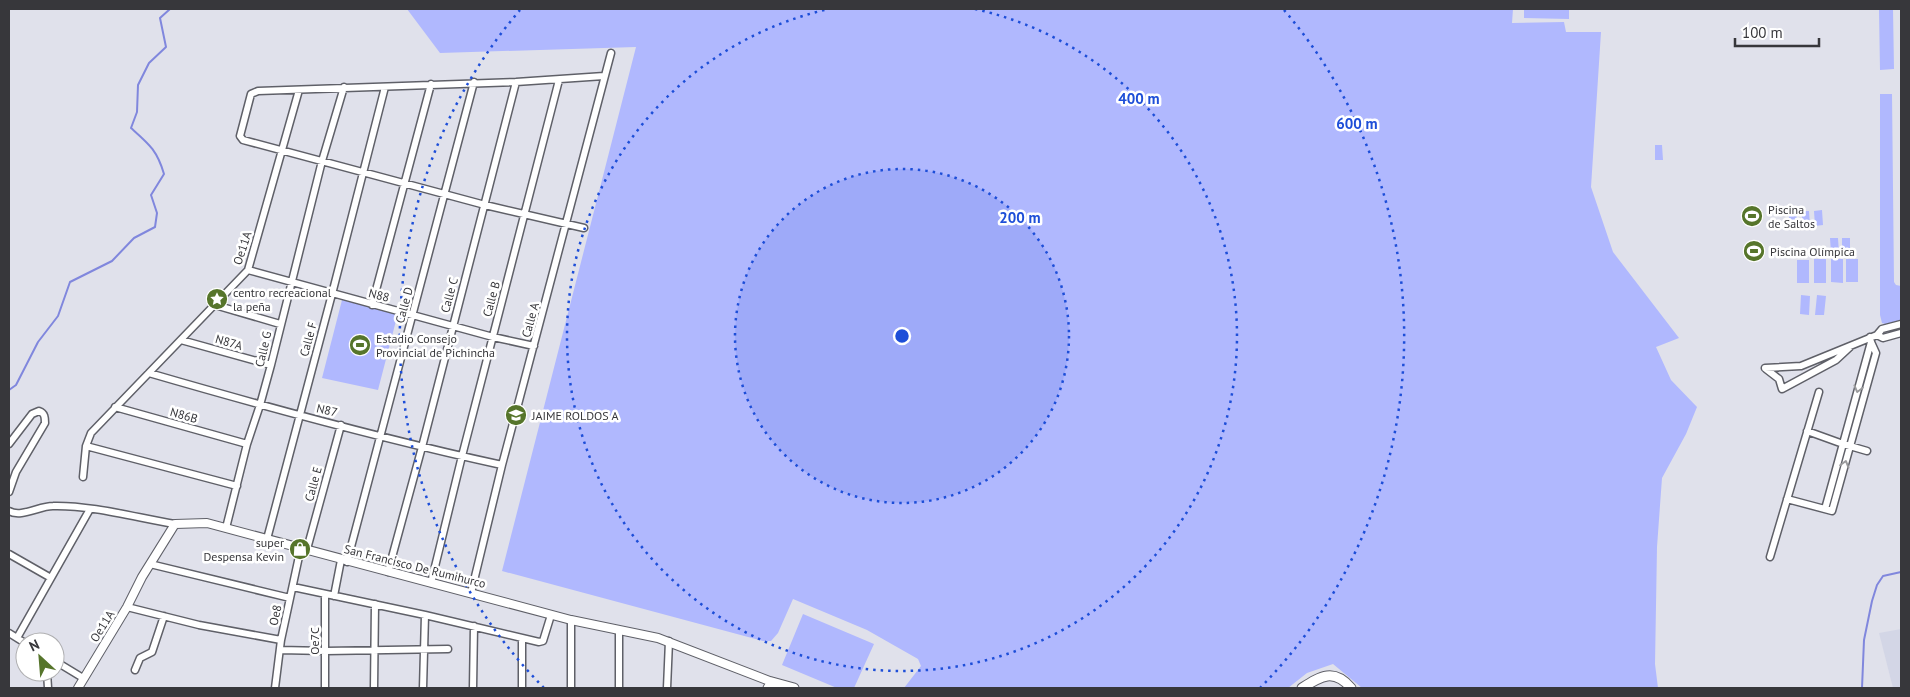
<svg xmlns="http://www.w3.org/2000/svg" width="1910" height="697" viewBox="0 0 1910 697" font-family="'PT Sans',sans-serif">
<rect width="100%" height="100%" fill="#e0e1eb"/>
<!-- built -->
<path fill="#d3d6e6" d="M1901,629V688H1893L1879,633Z"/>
<!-- green -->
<path fill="#b0b8fe" d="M407,9H1513L1512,23L1564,22L1566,32H1601L1591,187L1613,252L1679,338L1656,347L1671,380L1697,407L1686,434L1662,478L1657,547L1655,664L1658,688H1362L1333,664L1307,673L1288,688H904L921,666L918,659L867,630L793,599L778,633L771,641H763L502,571L636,47L440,53Z
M1524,9H1569V19L1524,18Z
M1879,9H1893L1894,69L1880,70Z
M1880,94H1892L1894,282L1896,285L1901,286V322L1885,324L1882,323L1880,315Z
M1655,145H1662L1663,160H1655Z
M1797,210V226H1789V211Z
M1822,210L1823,225L1815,226L1814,211Z
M1802,211H1809L1810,226H1802Z
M1830,238H1838L1839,253H1831Z
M1842,238H1850V253H1842Z
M1814,259H1826V283H1814Z
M1831,259H1843V283L1831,282Z
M1846,259H1858V282H1846Z
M1797,260H1809V283H1797Z
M1801,295L1810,296L1809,315L1800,314Z
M1817,295L1826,296L1824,315H1815Z
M342,300L398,313L378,390L322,378Z
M803,614L874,644L854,688H837L782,665Z"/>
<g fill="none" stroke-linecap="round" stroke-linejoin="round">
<!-- stream -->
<path stroke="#8087dd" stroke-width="2" d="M9,390L16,385L38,342L58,316L70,282L112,261L134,238L155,227L157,213L151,195L164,174C157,150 149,144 131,128L137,112L138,85L149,63L166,47L160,18L170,9
M1862,688L1864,640L1872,601L1877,585L1883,576L1901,572"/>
<!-- minor casing -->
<g stroke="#5f6068" stroke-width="9">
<path id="minor" d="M584,228L485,205L243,140L240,136L251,94L258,91L516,82L604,76
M248,270L493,337L534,346
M215,305L280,324
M372,305L431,84
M1877,335L1883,338L1901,333
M181,340L271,365
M1765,368L1801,366L1877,335L1882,329L1901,324
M1766,369L1779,379L1782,389L1836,360L1850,347
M149,373C266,407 383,439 502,465
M115,407L247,444
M1807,431L1843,444L1867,451
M9,444L32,414L39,411C45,413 45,418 45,423L16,472L9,492
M86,446L237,486
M83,477L86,446L91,433L248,270L299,90
M1787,499L1832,511L1876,353L1871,342
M1825,509L1871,342L1870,337
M9,511C21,518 39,506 53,506C91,505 138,518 175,524
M226,528L247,444L260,405L271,365L322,161L344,87
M267,539L332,294L385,87
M307,549L341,425
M9,554L51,578
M1770,557L1819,392
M347,562L474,82
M150,564L290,598
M388,572L422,447L516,82
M431,583L462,456L559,80
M293,587L425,615L539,642L543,641L551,615
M471,593L502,465L611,53
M325,594V688
M334,596L341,560
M127,607L199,625L281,640
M9,633L25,643
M17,638L90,509
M522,638V688
M280,650L326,651L448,649
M55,661L83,678
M135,670L140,658L152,652L164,616
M47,672L48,688
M275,688L281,640L301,547
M374,688L375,604
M423,688L425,615
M473,688L474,626
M571,688V620
M619,688V630
M667,688L669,641"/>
</g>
<!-- tertiary casing -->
<g stroke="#5f6068" stroke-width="10">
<path id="tertiary" d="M78,688L127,607L142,577L175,524L207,523L571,620L658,638L772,682"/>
</g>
<!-- secondary casing -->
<g stroke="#5f6068" stroke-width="11">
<path id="secondary" d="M768,688L772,682L794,688
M1302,688C1321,676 1334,668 1351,688"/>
</g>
<!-- minor -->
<use href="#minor" stroke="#fff" stroke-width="6"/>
<!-- tertiary -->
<use href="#tertiary" stroke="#fff" stroke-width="8"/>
<!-- secondary -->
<use href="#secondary" stroke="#fff" stroke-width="9"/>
</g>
<!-- one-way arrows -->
<defs><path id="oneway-chevron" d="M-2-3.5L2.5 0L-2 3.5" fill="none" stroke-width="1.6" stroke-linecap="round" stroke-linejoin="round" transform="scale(1.25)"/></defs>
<g stroke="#9b9b9d">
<use href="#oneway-chevron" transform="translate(1858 389) rotate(105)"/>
<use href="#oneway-chevron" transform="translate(1845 464) rotate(-74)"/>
</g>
<!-- distance rings -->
<circle cx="902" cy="336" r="167" fill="#1d4ed8" fill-opacity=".12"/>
<g fill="none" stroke="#1d4ed8" stroke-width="2.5" stroke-dasharray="2.5 5">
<circle cx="902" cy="336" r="167"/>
<path d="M975 9A335 335 0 1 1 829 9"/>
<path d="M544 688A502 502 0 0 1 520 10M1284 10A502 502 0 0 1 1260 688"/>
</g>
<!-- icons -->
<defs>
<g id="stadium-disc" transform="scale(1.125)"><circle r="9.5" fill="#56752b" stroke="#fff"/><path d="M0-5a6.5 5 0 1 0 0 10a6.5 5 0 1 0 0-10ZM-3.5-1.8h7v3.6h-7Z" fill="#fff"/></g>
<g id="sight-disc" transform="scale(1.125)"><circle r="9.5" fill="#56752b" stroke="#fff"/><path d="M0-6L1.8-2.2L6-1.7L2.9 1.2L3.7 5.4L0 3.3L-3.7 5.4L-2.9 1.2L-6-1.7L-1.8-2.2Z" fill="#fff"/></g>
<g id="university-disc" transform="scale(1.125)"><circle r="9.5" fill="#56752b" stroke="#fff"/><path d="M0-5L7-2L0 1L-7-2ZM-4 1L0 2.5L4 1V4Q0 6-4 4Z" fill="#fff"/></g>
<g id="shop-disc" transform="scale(1.125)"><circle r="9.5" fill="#56752b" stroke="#fff"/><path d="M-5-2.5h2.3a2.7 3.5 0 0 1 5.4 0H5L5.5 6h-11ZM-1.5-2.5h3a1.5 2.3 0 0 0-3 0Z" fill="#fff"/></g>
</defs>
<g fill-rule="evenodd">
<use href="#stadium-disc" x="1752" y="216"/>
<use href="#stadium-disc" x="1754" y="251"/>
<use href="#sight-disc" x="217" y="299"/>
<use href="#stadium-disc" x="360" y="345"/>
<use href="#university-disc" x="516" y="415"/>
<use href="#shop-disc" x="300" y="549"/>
</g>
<g text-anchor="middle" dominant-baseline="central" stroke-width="5" stroke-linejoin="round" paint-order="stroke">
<!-- poi labels -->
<g font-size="12" fill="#37373b" stroke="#fff" text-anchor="start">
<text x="1768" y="209">Piscina<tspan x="1768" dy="14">de Saltos</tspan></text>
<text x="1770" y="251">Piscina Olímpica</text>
<text x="233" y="292">centro recreacional<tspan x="233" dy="14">la peña</tspan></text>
<text x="376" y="338">Estadio Consejo<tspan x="376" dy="14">Provincial de Pichincha</tspan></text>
<text x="532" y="415">JAIME ROLDOS A</text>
<text x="284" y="542" text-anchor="end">super<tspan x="284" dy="14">Despensa Kevin</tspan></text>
</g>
<!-- street labels -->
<g font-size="12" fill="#37373b" stroke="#fff">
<text transform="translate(242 248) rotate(-72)">Oe11A</text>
<text transform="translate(379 295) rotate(14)">N88</text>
<text transform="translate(449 295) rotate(-75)">Calle C</text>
<text transform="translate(491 299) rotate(-75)">Calle B</text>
<text transform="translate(404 305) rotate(-75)">Calle D</text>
<text transform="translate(530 320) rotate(-75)">Calle A</text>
<text transform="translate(308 339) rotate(-75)">Calle F</text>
<text transform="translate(229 342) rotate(16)">N87A</text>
<text transform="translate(263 349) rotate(-77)">Calle G</text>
<text transform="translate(327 410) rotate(13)">N87</text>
<text transform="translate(184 415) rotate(16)">N86B</text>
<text transform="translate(313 484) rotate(-75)">Calle E</text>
<text transform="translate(415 566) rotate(14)">San Francisco De Rumihurco</text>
<text transform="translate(275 615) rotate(-78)">Oe8</text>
<text transform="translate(102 626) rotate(-58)">Oe11A</text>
<text transform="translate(314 641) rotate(-90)">Oe7C</text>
</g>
</g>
<circle cx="902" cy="336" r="8" fill="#1d4ed8" stroke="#fff" stroke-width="2.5"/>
<g font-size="15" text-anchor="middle" font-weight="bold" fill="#1d4ed8" stroke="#fff" stroke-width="5" stroke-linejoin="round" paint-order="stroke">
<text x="1139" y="104">400 m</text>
<text x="1357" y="129">600 m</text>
<text x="1020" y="223">200 m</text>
</g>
<!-- border -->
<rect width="1910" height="697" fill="none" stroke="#37373b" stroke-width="20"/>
<!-- north arrow -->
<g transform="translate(40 657) rotate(334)"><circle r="24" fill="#ffffff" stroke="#afafb1"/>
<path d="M0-4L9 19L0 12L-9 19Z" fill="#56752b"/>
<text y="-8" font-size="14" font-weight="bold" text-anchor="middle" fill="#37373b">N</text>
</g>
<!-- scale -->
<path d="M1735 38v8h84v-8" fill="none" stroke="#37373b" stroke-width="2.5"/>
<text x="1742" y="38" font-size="15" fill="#37373b" stroke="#ffffff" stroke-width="4" paint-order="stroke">100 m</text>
</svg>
